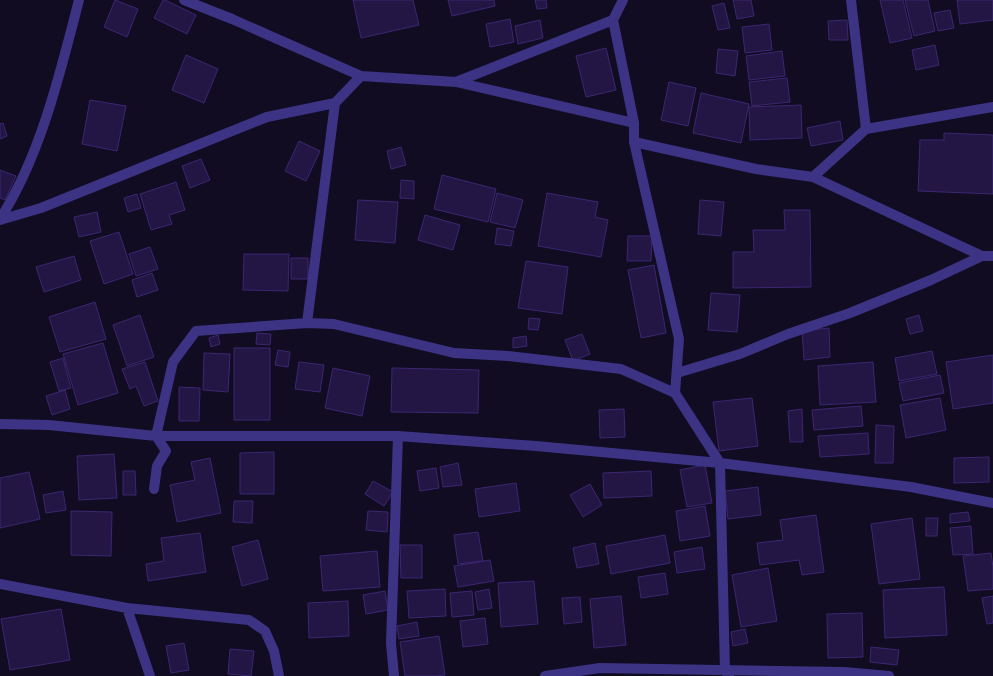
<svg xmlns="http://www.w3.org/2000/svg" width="993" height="676" viewBox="0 0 993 676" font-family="'DejaVu Sans',sans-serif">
<rect width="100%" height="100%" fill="#110c22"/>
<!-- building -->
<path fill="#231644" stroke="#3b2771" d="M115,0L138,9L127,37L104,27Z
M163,0H165L196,15L187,34L154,18Z
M353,0H413L419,25L361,38Z
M448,0H494L495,6L452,16Z
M535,0H546L547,8L537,9Z
M733,0H751L754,16L737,19Z
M880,0H903L912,38L890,43Z
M905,0H928L935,31L914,36Z
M957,0H993V20L960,24Z
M724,3L730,28L718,30L712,6Z
M950,10L954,28L938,31L934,13Z
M510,19L514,42L490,47L486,24Z
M540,20L543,38L518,44L515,26Z
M847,20L848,40H829L828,21Z
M769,24L772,50L745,53L742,27Z
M935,45L939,65L916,70L912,50Z
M606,48L616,90L586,97L576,56Z
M718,49L738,51L735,76L716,73Z
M782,51L785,76L749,80L746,56Z
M186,55L218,69L204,103L172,90Z
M787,78L790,102L752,106L749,82Z
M669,82L696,88L688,126L661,120Z
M701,93L749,104L741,143L693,133Z
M90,100L126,106L117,151L82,144Z
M801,105L802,138L750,140L749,107Z
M840,121L843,140L811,146L807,128Z
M3,123L7,136L0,139V124Z
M944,133L993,135V194L918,191L920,140H944Z
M299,141L320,151L306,181L285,171Z
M401,147L406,165L391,169L387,151Z
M201,159L210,180L190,188L182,166Z
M0,170L16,176L5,200L0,198Z
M442,175L496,189L488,222L434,209Z
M401,180L414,181V199L400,198Z
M176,182L185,210L169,215L172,224L151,230L140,194Z
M497,193L523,200L515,228L490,222Z
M547,193L598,202L595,217L608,220L601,257L538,246Z
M137,194L141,208L128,212L124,198Z
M358,200L398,202L395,243L355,240Z
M700,200L724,202L721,236L698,234Z
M784,210H810L811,287L733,288V252H754L753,230H785Z
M97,212L101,232L79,237L74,217Z
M425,215L460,225L453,250L418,240Z
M497,228L514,231L511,246L495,244Z
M119,232L133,274L104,284L90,241Z
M628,236H652L651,261H627Z
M150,247L158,269L136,276L129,254Z
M244,254H289L288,291L243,290Z
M74,256L81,280L44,292L36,267Z
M291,258H308V279H291Z
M526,261L568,267L562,314L518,308Z
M654,265L666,333L641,338L628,270Z
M152,273L158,290L137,297L132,280Z
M711,293L740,295L737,332L708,330Z
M95,302L106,339L60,352L49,317Z
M140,315L154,357L127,366L113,325Z
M919,315L923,331L910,334L906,319Z
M529,318L540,319L538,330L528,329Z
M829,328L830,357L804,360L802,331Z
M257,333L271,334L270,345L256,344Z
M582,334L590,354L573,361L565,340Z
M218,335L220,344L211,347L209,338Z
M526,336L527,346L513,348V338Z
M103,343L118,393L78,405L63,354Z
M234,348H270V420H234Z
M278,350L290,352L288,367L275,365Z
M932,351L937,374L899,381L895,358Z
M204,353L230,354L228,392L203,390Z
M993,355V403L953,409L946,362Z
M63,358L71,388L59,391L50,362Z
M145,362L158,401L144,406L136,386L130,389L122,369Z
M299,362L324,365L320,392L295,389Z
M873,362L876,402L820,405L818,366Z
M333,368L370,376L362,416L325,408Z
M392,368L479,370L478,413L391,412Z
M940,375L944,393L903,401L899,383Z
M179,387L200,388L199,421H179Z
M65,390L70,409L52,415L46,396Z
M752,398L758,446L719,451L713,402Z
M940,398L946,430L906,438L900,405Z
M861,406L863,426L814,430L812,410Z
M624,409L625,437L600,438L599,410Z
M802,409L803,442H790L788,411Z
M876,425L894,426L893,463H875Z
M868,433L869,454L820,457L818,436Z
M274,452V494H240V453Z
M114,454L117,498L79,500L77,456Z
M989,457V482L954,483V458Z
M210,458L221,513L177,522L170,485L195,480L191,462Z
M458,463L462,485L443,487L440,467Z
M705,465L712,503L687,507L680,470Z
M436,468L439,488L420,491L417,471Z
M123,471H135L136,495H123Z
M651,471L652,496L604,498L603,473Z
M29,472L40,519L0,528V478Z
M373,481L393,492L384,506L365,494Z
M516,483L520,511L479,517L475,489Z
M590,484L602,505L583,517L570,495Z
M758,487L761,515L728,519L725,491Z
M63,491L66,510L46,513L43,495Z
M234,501H253L252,523L233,522Z
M705,506L710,536L680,541L676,511Z
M71,511L112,512L111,556L71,555Z
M368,511L388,512L387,532L366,530Z
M968,512L970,521L950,523V514Z
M816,515L824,572L802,575L799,560L760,565L757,543L783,540L780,520Z
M912,518L920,579L879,584L871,524Z
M926,518H938L937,536H926Z
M971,526L973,554L953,555L950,528Z
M478,532L483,561L458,564L454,535Z
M200,533L206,572L148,581L146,564L164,561L161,538Z
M665,535L670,563L611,574L606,546Z
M258,540L268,579L242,586L232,547Z
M595,543L599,564L577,568L573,548Z
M400,545H422V578H401Z
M702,547L705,569L677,573L674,552Z
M377,551L380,587L323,591L320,556Z
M991,553L993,567V589L968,591L963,556Z
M490,560L494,581L458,587L454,566Z
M768,568L777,621L741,627L732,575Z
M665,573L668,594L641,598L638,577Z
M534,581L538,624L501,627L498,583Z
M944,587L947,635L885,638L883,590Z
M445,589L446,616L409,618L407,591Z
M489,589L492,608L478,610L475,592Z
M385,591L388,610L366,614L363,595Z
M472,591L474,615L452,617L450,593Z
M621,596L626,645L594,648L590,599Z
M993,596V623L987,624L982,598Z
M580,597L582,622L564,624L562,598Z
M348,601L349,636L309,638L308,603Z
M61,609L70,660L10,670L1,619Z
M862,613L863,657L828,658L827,614Z
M485,618L488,644L463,647L460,621Z
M417,622L419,636L399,639L397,626Z
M745,629L748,643L733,646L731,632Z
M439,636L445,675L436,676H405L400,642Z
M184,643L189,670L171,673L166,646Z
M871,647L899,650L897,665L870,662Z
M230,649L254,651L251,676L228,674Z"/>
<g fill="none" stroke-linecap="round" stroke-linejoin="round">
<!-- minor -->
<path stroke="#3c3384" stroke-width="10" d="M184,0L232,19L361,76L456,82L634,123V142L756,169L813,177L982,256H993
M623,0L613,20L634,123
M456,82L613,20
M866,129L993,107
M634,142L679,339L675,393L720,463L725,671L729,676
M813,177L866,129L851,0
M0,219C41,155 60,73 79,0
M0,220L41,208L267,117L335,103L361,76
M307,323L335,103
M677,373L740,354L788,334L850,313L931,280L982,256
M0,424L49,425L156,436H398L536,446L720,463L911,487L993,503
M154,489L157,466L166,451L156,436L173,362L196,331L307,323L334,324L454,353L508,356L621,369L675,393
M0,584L127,608L249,620L265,631L274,651L279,676
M127,608L150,676
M394,676L391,643L398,436
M545,676L600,668L844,672L889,676"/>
</g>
</svg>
